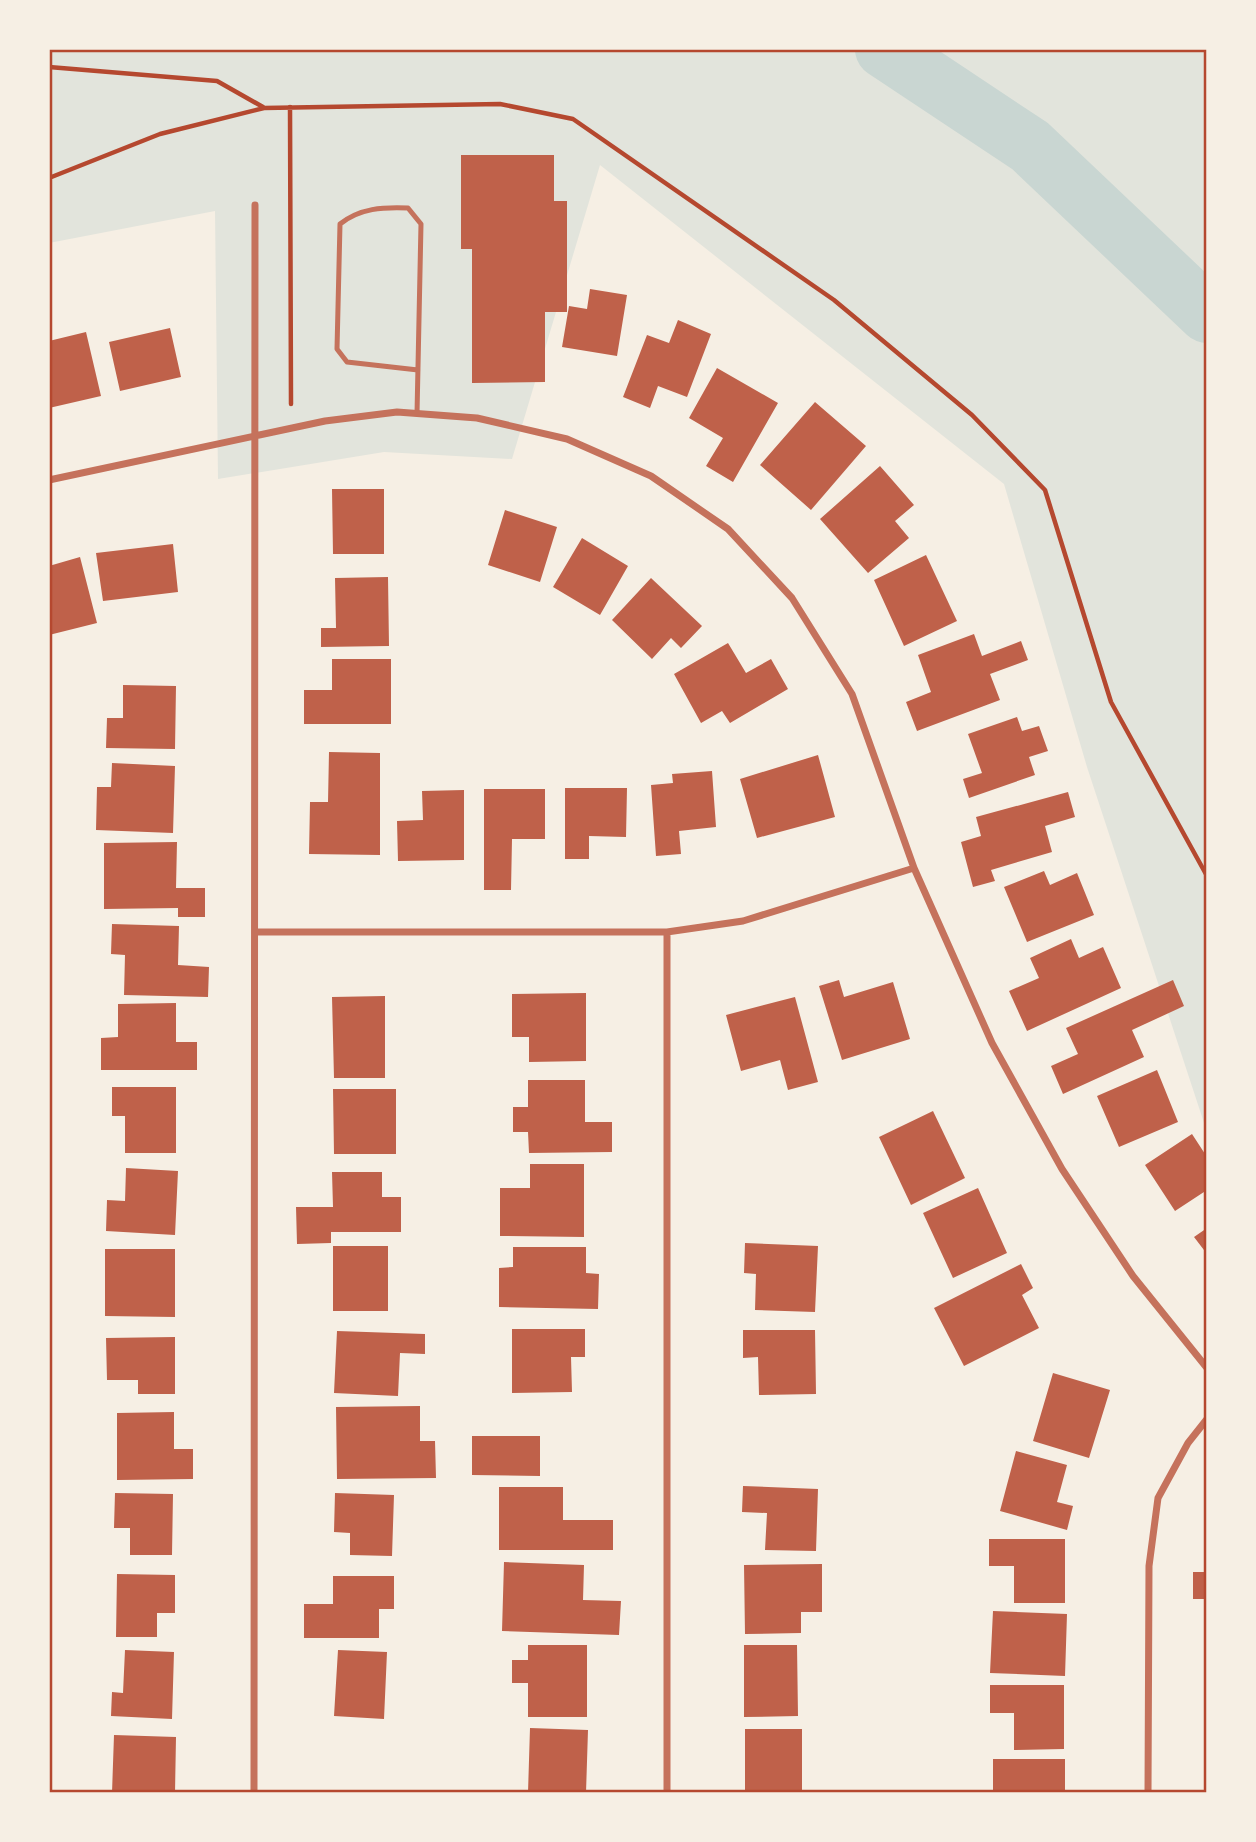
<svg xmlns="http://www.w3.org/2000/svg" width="1256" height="1842" viewBox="0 0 1256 1842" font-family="Inter,sans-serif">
<rect width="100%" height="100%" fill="#f6efe4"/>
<!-- green -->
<path fill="#e2e4dc" d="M49,49H1207V1132L1087,767L1004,484L600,165L512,459L384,452L218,479L215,211L49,243Z"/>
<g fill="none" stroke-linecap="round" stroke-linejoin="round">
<!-- river -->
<path stroke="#c9d6d2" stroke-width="58" d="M884,49L1030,146L1207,314"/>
</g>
<!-- building -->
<path fill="#bf614a" d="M461,155H554V201H567V312H545V382L472,383V249H461Z
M590,289L627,295L617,356L562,347L569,306L587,309Z
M678,320L711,334L687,397L658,386L650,408L623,397L647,335L669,343Z
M170,328L181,377L120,391L109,342Z
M86,332L101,396L49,408V341Z
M717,368L778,403L733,482L706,466L723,438L689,418Z
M815,402L866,446L811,510L760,465Z
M880,466L914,505L895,521L909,538L868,573L820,519Z
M332,489H384V554H333Z
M505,510L557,527L540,582L488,565Z
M582,538L628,566L600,615L553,587Z
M173,544L178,592L103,601L96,553Z
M926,555L957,621L904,646L874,580Z
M80,557L97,623L49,635V566Z
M388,577L389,646L321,647V628H336L335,578Z
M651,578L702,626L681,648L671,638L652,659L612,620Z
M974,634L982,656L1021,641L1028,660L990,674L1000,700L917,731L906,702L931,692L918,655Z
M728,643L746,673L771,659L788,689L730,723L722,711L701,723L674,674Z
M332,659H391V724H304V690H332Z
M123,685L176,686L175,749L106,748L107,718H123Z
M1017,717L1022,731L1039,726L1048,751L1029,757L1035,775L969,798L963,779L982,773L968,734Z
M329,752L380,753V855L309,854L310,802H328Z
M818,755L835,817L757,838L740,779Z
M112,763L175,766L173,833L96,830L97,787H111Z
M712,771L716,827L679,831L681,854L656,856L651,785L673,783L672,774Z
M565,788H627L626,837L589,836V859H565Z
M484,789H545V839H512L511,890H484Z
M464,790V860L398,861L397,821L423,820L422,791Z
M1068,792L1075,817L1045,826L1052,852L991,870L995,881L973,887L961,842L981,836L976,817Z
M177,842L176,888H205V917H178V908L104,909V843Z
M1044,871L1050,885L1077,873L1094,915L1027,942L1004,887Z
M112,924L179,926L178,965L209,967L208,997L124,995L125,955L111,954Z
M1071,939L1079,958L1103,947L1121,988L1027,1031L1009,991L1039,978L1030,958Z
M839,980L844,997L893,982L910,1039L842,1060L819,986Z
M1173,980L1184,1006L1132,1030L1144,1057L1063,1094L1051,1066L1078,1054L1066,1028Z
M586,993V1061L529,1062V1037H512V994Z
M385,996V1078H334L332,997Z
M795,997L818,1082L788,1090L780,1060L741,1071L726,1015Z
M176,1003V1042H197V1070H101V1038L118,1037V1004Z
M1157,1070L1178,1122L1119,1147L1097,1096Z
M528,1080H585V1122H612V1152L529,1153L528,1132H513V1107H528Z
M112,1087H176V1153H125V1116H112Z
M333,1089H396V1154H334Z
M933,1111L965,1178L911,1205L879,1137Z
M1192,1134L1207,1157V1190L1175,1211L1145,1165Z
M530,1164H584V1237L500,1236V1188H530Z
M126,1168L178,1171L175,1235L106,1231L107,1200L125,1201Z
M332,1172H382V1197H401V1232H331V1243L297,1244L296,1207H333Z
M978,1188L1007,1253L953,1278L923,1213Z
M1207,1228V1254L1194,1237Z
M745,1243L818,1246L815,1312L755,1310L756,1274L744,1273Z
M333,1246H388V1311H333Z
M513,1247H586V1273L599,1274L598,1309L499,1307V1268L513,1267Z
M105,1249H175V1317L105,1316Z
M1021,1264L1033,1288L1022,1295L1039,1328L964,1366L934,1308Z
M512,1329H585V1357H571L572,1392L512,1393Z
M743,1330H815L816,1394L759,1395L758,1357L743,1358Z
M337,1331L425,1334V1354L400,1353L398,1396L334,1393Z
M175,1337V1394H138V1380H107L106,1338Z
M1053,1373L1110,1390L1089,1458L1033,1441Z
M420,1406V1441H435L436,1478L337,1479L336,1407Z
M174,1412V1449H193V1479L117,1480V1413Z
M472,1436H540V1476L472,1475Z
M1016,1451L1067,1465L1057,1502L1073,1506L1067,1530L1000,1511Z
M743,1486L818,1489L816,1551L765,1550L767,1513L742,1512Z
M499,1487H563V1520H613V1550H499Z
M115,1493L173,1494L172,1555H130V1528H114Z
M335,1493L394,1495L392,1556L350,1555V1533L334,1532Z
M989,1539H1065V1603H1014V1566H989Z
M504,1562L584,1565L583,1600L621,1601L619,1635L502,1631Z
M822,1564V1612H801V1633L745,1634L744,1565Z
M1193,1572H1207V1599H1193Z
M117,1574L175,1575V1613H157V1637H116Z
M333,1576H394V1609H379V1638H304V1604H333Z
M993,1611L1067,1614L1065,1676L990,1673Z
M528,1645H587V1717H528V1683H512V1660H528Z
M744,1645H797L798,1716L744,1717Z
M125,1650L174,1652L172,1719L111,1716L112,1692L123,1693Z
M338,1650L387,1652L384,1719L334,1716Z
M990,1685H1064V1749L1014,1750V1713H990Z
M530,1728L588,1730L586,1793H528Z
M745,1729H802V1793H745Z
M114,1735L176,1737L175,1793H112Z
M993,1759H1065V1793H993Z"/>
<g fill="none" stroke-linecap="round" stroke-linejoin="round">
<!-- path -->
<path stroke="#b5482f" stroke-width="4.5" d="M49,67L217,81L263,107
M290,107L291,404
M49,178L160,134L264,108L500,104L573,119L834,300L972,415L1045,490L1111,702L1207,876"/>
<!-- service -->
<path stroke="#c5725c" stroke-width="5" d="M417,414L421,224L408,208C383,207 360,208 340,224L337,349L347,362L418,370"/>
<!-- minor -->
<path stroke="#c5725c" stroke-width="7" d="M49,480L325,421L397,412L477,418L567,439L651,476L728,529L792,598L852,694L914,868L992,1043L1062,1169L1133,1276L1207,1368
M255,932H667L743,921L914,868
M254,1793L255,205
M667,1793V932
M1148,1793L1149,1566L1158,1498L1188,1443L1207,1419"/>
</g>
<!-- border -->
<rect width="1256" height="1842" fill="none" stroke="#f6efe4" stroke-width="102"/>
<rect x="51" y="51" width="1154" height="1740" fill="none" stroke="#b5482f" stroke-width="2.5"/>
</svg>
